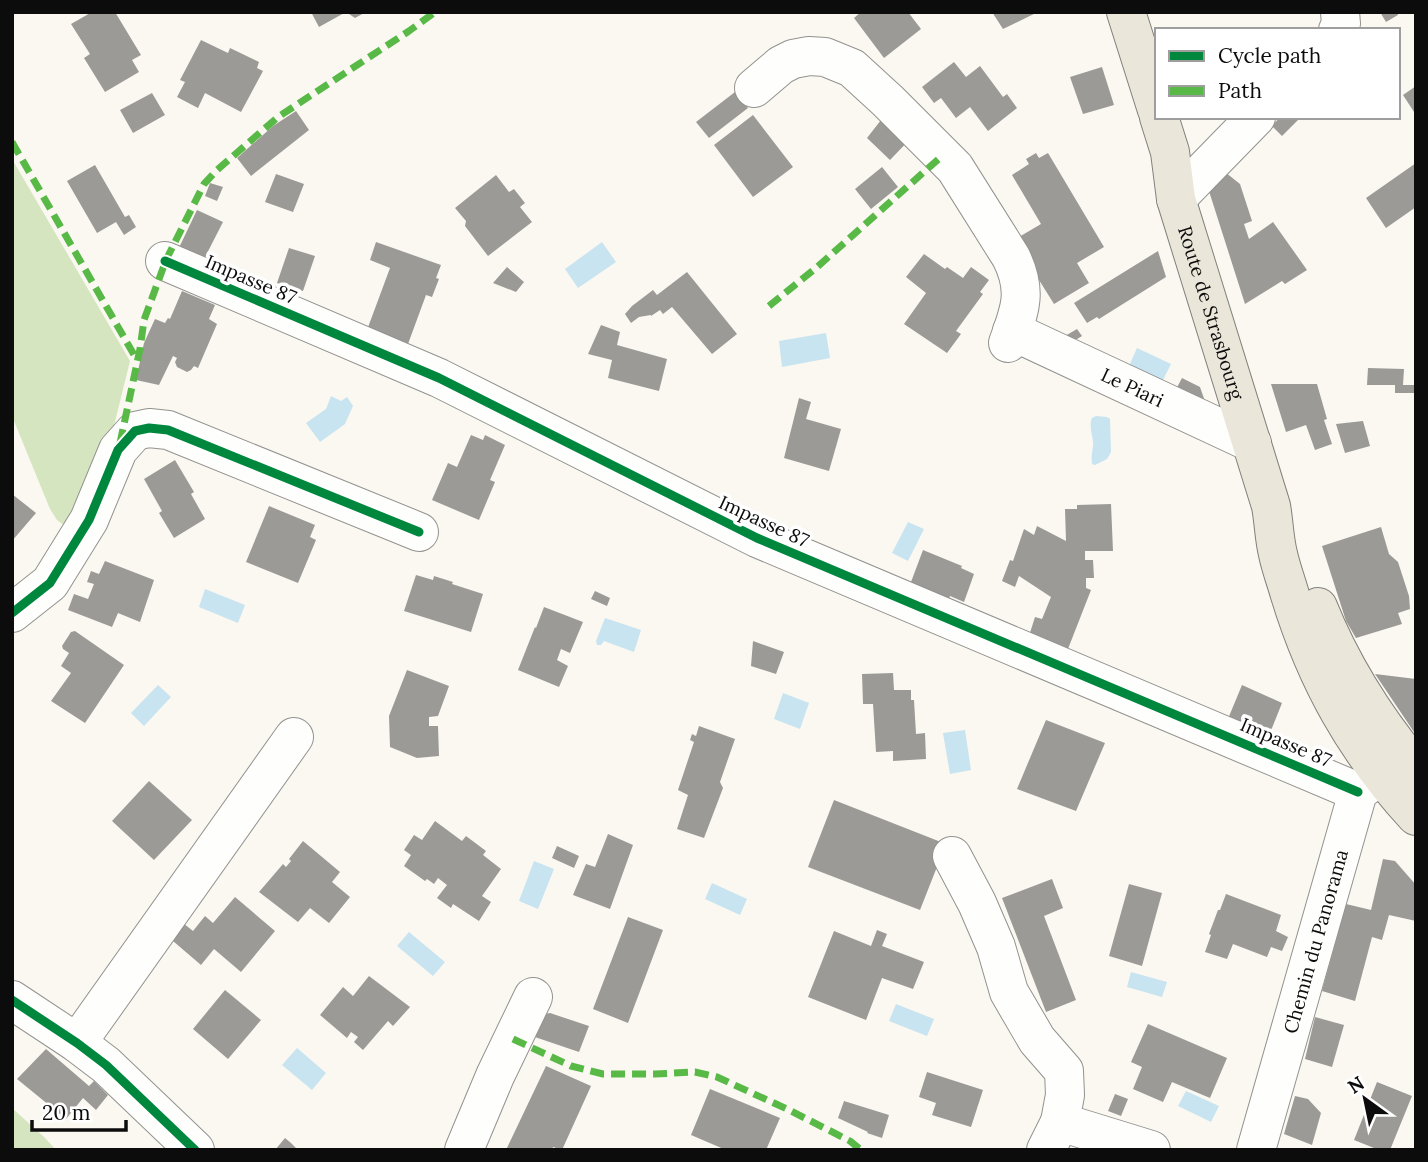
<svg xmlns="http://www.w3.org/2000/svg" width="1428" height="1162" viewBox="0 0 1428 1162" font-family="Lora,serif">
<rect width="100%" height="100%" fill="#faf8f0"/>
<!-- forest -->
<path fill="#d4e5c0" d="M12,159L130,361L105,462L69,529L57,520L50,509L12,416Z
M12,1108L44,1137L56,1150H12Z"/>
<!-- water -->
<path fill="#c8e4f1" d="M602,242L616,262L578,288L565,269Z
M826,333L830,358L782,367L779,341Z
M1137,348L1171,364L1162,382L1129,366Z
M331,396L341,401L347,397L353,406L345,424L320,442L306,423L326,409Z
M1096,416L1107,417L1110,419L1111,452L1107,459L1095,465L1092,464C1091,457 1092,453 1093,447C1094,437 1088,427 1092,418Z
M908,522L924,529L908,561L892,553Z
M205,589L245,605L238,623L199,607Z
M605,618L641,630L634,652L604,641L601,645H597L596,641Z
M158,685L171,697L144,726L131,713Z
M783,693L809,703L800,729L774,719Z
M965,730L971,770L950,774L943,733Z
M534,861L554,869L538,909L519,901Z
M712,883L747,899L740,915L705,899Z
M409,932L445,962L433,976L397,946Z
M1131,972L1167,982L1162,997L1127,987Z
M896,1004L934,1019L927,1036L889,1021Z
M297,1048L326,1073L312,1090L282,1065Z
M1186,1091L1219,1106L1211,1122L1178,1106Z"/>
<!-- building -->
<path fill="#9c9a96" d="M92,12H115L141,55L132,60L139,72L105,92L84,58L90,54L71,24Z
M311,12H366L355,18L346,12L319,27Z
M861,12H908L921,29L884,58L854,18Z
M992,12H1038L1003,29Z
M1380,12H1397L1398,15L1386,22Z
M201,40L228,53L230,48L259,62L257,68L263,71L241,112L205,93L198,108L177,97L185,82L180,80Z
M954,62L966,77L980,66L1003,97L1007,94L1017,108L988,131L970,107L956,118L941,98L934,103L922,87Z
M1102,67L1114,105L1083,114L1070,77Z
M1416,86V115L1403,95Z
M735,92L748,108L709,138L696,122Z
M152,93L165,115L133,133L120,110Z
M296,111L309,130L251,176L237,158L273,126Z
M753,115L793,167L753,197L714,145Z
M1280,117H1301L1282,136L1272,126Z
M881,120L915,134L890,160L867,138Z
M1036,153L1039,158L1048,153L1104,247L1077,263L1089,283L1054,304L1014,240L1041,224L1012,175L1029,164L1026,159Z
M1416,163V207L1386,228L1366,198Z
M95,165L125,217L129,215L136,227L124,235L116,222L97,233L67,181Z
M882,167L898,187L871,209L855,189Z
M1225,172L1240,184L1252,221L1244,224L1249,239L1273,222L1307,270L1285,284L1282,281L1245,304L1208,188Z
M276,174L304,184L293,212L265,202Z
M496,175L509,192L514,189L525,203L520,207L532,222L488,256L465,226L466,221L455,208Z
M210,183L223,187L217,201L205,196Z
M197,210L223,222L200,267L176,254Z
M376,242L441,265L436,278L439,279L432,297L426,295L408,344L367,330L390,268L370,260Z
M289,248L315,256L303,291L277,283Z
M1158,251L1166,277L1099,319L1097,317L1087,323L1074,303Z
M924,254L945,269L947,267L963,278L971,267L989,280L980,292L983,294L956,331L961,334L947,353L904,324L926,293L906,277Z
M507,267L524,282L516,292L493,283Z
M687,272L737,334L712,354L672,307L663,314L660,310L651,316V315L639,317L631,323L625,314L632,306L653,290L657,295Z
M182,291L215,305L209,319L217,324L198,368L194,366L191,370L187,372L177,367L175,362L177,358L173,356L159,385L136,380L144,343L155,319L165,323L168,318L170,319Z
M601,325L620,332L617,345L667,359L659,391L608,378L612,360L588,354Z
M1077,329L1082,336L1069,344L1060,339Z
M1368,368L1404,369L1403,385H1414L1415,393H1395V385H1367Z
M1182,378L1200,387L1209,413L1173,395Z
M1271,384H1317L1327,419L1324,420L1332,444L1315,450L1306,425L1286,432Z
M799,398L811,402L806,419L841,429L829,471L784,458Z
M1363,421L1370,446L1345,453L1336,424Z
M471,435L483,440L485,435L505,445L490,480L495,482L479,520L432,500L448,463L457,467Z
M175,460L194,492L191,494L205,519L174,538L159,513L162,511L144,479Z
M12,494L36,513L12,541Z
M1111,504L1113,551H1085V560H1093L1094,578H1086V588L1091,590L1066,654L1028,639L1035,617L1042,619L1051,597L1019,576L1015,587L1002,581L1010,560L1013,561L1024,529L1034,535L1037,526L1066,541L1065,509H1077V505Z
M269,506L315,525L310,537L316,540L298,583L246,562Z
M1381,527L1389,554L1398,562L1409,596L1410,609L1398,613L1402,624L1356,638L1346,621L1322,546Z
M923,550L962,566L961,568L974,574L964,602L950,596L949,599L911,582Z
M105,561L154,580L140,622L118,613L112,627L68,610L74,594L88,599L94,584L87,582L91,571L99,574Z
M416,575L433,580L434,576L453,582L452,584L483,594L471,632L404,611Z
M595,591L610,598L607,606L591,599Z
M544,607L583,622L570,653L561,649L557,660L568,666L559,687L518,670L535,627L536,628Z
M75,631L124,665L85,723L51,701L71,673L61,666L69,653L63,649L62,646L71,632Z
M753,641L784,652L776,674L751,666Z
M407,670L449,686L438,716L429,717V726H438L439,756L417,758L390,747L389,716Z
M893,673L894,690H911V700H914L916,734L925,733L926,759L893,761V751L876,752L873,704H863L862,674Z
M1375,674L1416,679V735Z
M1242,685L1282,703L1266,743L1225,726Z
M1046,720L1105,743L1076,811L1017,789Z
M699,726L735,739L720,782L723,788L704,838L677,829L688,795L678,790L694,742L690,740L692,734L696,736Z
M149,781L192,820L154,860L112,821Z
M834,800L946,844L920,910L808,867Z
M435,821L462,841L466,836L486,851L483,855L501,869L482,896L491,902L479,921L453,904L451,908L437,898L447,885L438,878L434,884L427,879L425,881L404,866L411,855L404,850L414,835L422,840Z
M608,834L633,845L610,909L573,895L586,864L595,867Z
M303,841L340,872L332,882L350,897L329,923L310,908L298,922L259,892L283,864L286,867L291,861L289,859Z
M557,846L579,856L574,868L552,858Z
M1383,859L1395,861L1416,885V921L1389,915L1382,940L1372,937L1355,1001L1322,991L1346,904L1371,910Z
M1052,879L1063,908L1044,916L1076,1000L1046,1012L1002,898Z
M1129,884L1162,893L1142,966L1109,956Z
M1226,894L1281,915L1276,931L1288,937L1282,951L1271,947L1267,957L1233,944L1227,959L1205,952L1211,935L1209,934L1218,910H1220Z
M235,897L275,931L241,972L214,949L201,965L166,935L178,919L193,931L205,916L213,923Z
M628,917L663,930L628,1023L593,1009Z
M877,930L887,934L882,946L924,962L913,989L882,978L866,1020L808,997L834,931L871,946Z
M369,976L410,1007L393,1026L388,1021L363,1050L354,1042L358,1037L351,1032L347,1038L320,1015L343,987L353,996Z
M225,990L261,1020L228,1059L193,1029Z
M550,1013L589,1026L579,1052L526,1034L534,1016Z
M1315,1017L1344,1025L1332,1067L1305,1059Z
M1148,1024L1227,1058L1210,1098L1172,1082L1163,1102L1133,1089L1142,1067L1131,1062Z
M46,1049L89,1086L94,1081L108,1095L96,1110L83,1098L66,1119L17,1079Z
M546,1066L591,1086L562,1150L553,1147L552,1150H506Z
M927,1072L983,1090L971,1127L932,1115L936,1103L919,1097Z
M1377,1082L1412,1096L1390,1150H1379L1354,1140Z
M710,1089L780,1118L766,1150H726L691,1135Z
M1115,1094L1128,1099L1121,1116L1108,1111Z
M1295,1096L1308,1099L1321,1113L1312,1145L1284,1134Z
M844,1101L889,1115L882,1138L867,1133L868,1132L838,1118Z
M285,1138L291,1143L298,1150H275Z"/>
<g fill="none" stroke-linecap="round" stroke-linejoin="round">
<!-- minor casing -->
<g stroke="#93928f" stroke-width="40">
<g id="minor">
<path d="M1338,30L1341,24L1340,12"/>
<path d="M754,88L781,65L793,59L809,56L825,57L852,68L888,101L955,168L1011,257C1028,291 1020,310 1008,343"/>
<path d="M1176,199L1256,117"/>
<path d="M165,261L439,378L757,538L1358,792"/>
<path id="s1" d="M1012,331L1252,443"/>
<path d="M12,613L50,583L89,520L118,450L135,431L149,428L168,430L419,532"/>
<path d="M952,856L977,903L996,947L1009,992L1037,1040L1064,1071L1065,1095L1060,1122"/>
<path d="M12,1000L77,1043L106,1065L195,1150"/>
<path d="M77,1043L294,737"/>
<path d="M464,1150L495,1076L533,997"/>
<path d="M1046,1150L1060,1122L1151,1150"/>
<path id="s2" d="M1256,1150L1358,792L1378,777"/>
</g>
</g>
<!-- major casing -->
<g stroke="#80807c" stroke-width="40">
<g id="major">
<path d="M1126,12L1157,110"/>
<path id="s3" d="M1159,117L1170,152L1176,199L1271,506C1274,522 1274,538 1278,554C1281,568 1286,581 1290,595C1316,680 1355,750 1416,816"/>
<path d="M1318,607C1341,664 1376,720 1416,768"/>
</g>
</g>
<!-- minor -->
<use href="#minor" stroke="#fefefd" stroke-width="38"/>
<!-- major -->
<use href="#major" stroke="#eae6d9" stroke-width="38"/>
<!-- quiet -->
<path stroke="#58b947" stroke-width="7" stroke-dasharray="14 7" stroke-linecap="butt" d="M12,142L137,360
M769,306L816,268L943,155
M120,443L140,349L144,320L166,260L204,184L217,170L278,117L409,31L435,12
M513,1039L571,1066L603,1074H655L695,1072L717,1077L787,1109L850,1141L861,1150"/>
<!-- cycleway casing -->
<g stroke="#fff" stroke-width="13">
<path id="cycleway" d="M165,261L439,378L757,538L1358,792
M12,613L50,583L89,520L118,450L135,431L149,428L168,430L419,532
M12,1000L77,1043L106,1065L195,1150"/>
</g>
<!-- cycleway -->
<use href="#cycleway" stroke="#00873e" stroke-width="9"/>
</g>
<g text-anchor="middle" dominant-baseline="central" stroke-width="7" stroke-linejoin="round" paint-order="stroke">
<!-- street labels -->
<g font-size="19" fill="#0c0c0c" stroke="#fff">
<text transform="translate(251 279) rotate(23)">Impasse 87</text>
<text stroke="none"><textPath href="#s3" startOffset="203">Route de Strasbourg</textPath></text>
<text stroke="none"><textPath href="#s1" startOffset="133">Le Piari</textPath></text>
<text transform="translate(764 521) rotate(25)">Impasse 87</text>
<text transform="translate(1286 742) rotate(23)">Impasse 87</text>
<text stroke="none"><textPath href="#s2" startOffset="217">Chemin du Panorama</textPath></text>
</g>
</g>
<!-- border -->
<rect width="1428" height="1162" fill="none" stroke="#0c0c0c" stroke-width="28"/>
<!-- legend -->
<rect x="1155" y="28" width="245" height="91" fill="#ffffff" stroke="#9e9e9e" stroke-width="2"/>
<rect x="1169" y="51" width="35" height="10" fill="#00873e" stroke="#9e9e9e" stroke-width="2"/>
<text x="1218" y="63" font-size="21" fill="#0c0c0c">Cycle path</text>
<rect x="1169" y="86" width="35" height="10" fill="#58b947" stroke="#9e9e9e" stroke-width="2"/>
<text x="1218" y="98" font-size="21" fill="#0c0c0c">Path</text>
<!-- north arrow -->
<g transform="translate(1365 1099) rotate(327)" stroke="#ffffff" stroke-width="5" paint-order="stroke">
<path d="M0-5L12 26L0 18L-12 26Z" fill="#0c0c0c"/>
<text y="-10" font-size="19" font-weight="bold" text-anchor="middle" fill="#0c0c0c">N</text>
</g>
<!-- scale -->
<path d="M32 1120v10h94v-10" fill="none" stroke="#0c0c0c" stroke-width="3.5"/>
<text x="42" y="1120" font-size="21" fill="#0c0c0c" stroke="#ffffff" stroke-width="5" paint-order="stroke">20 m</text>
</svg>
